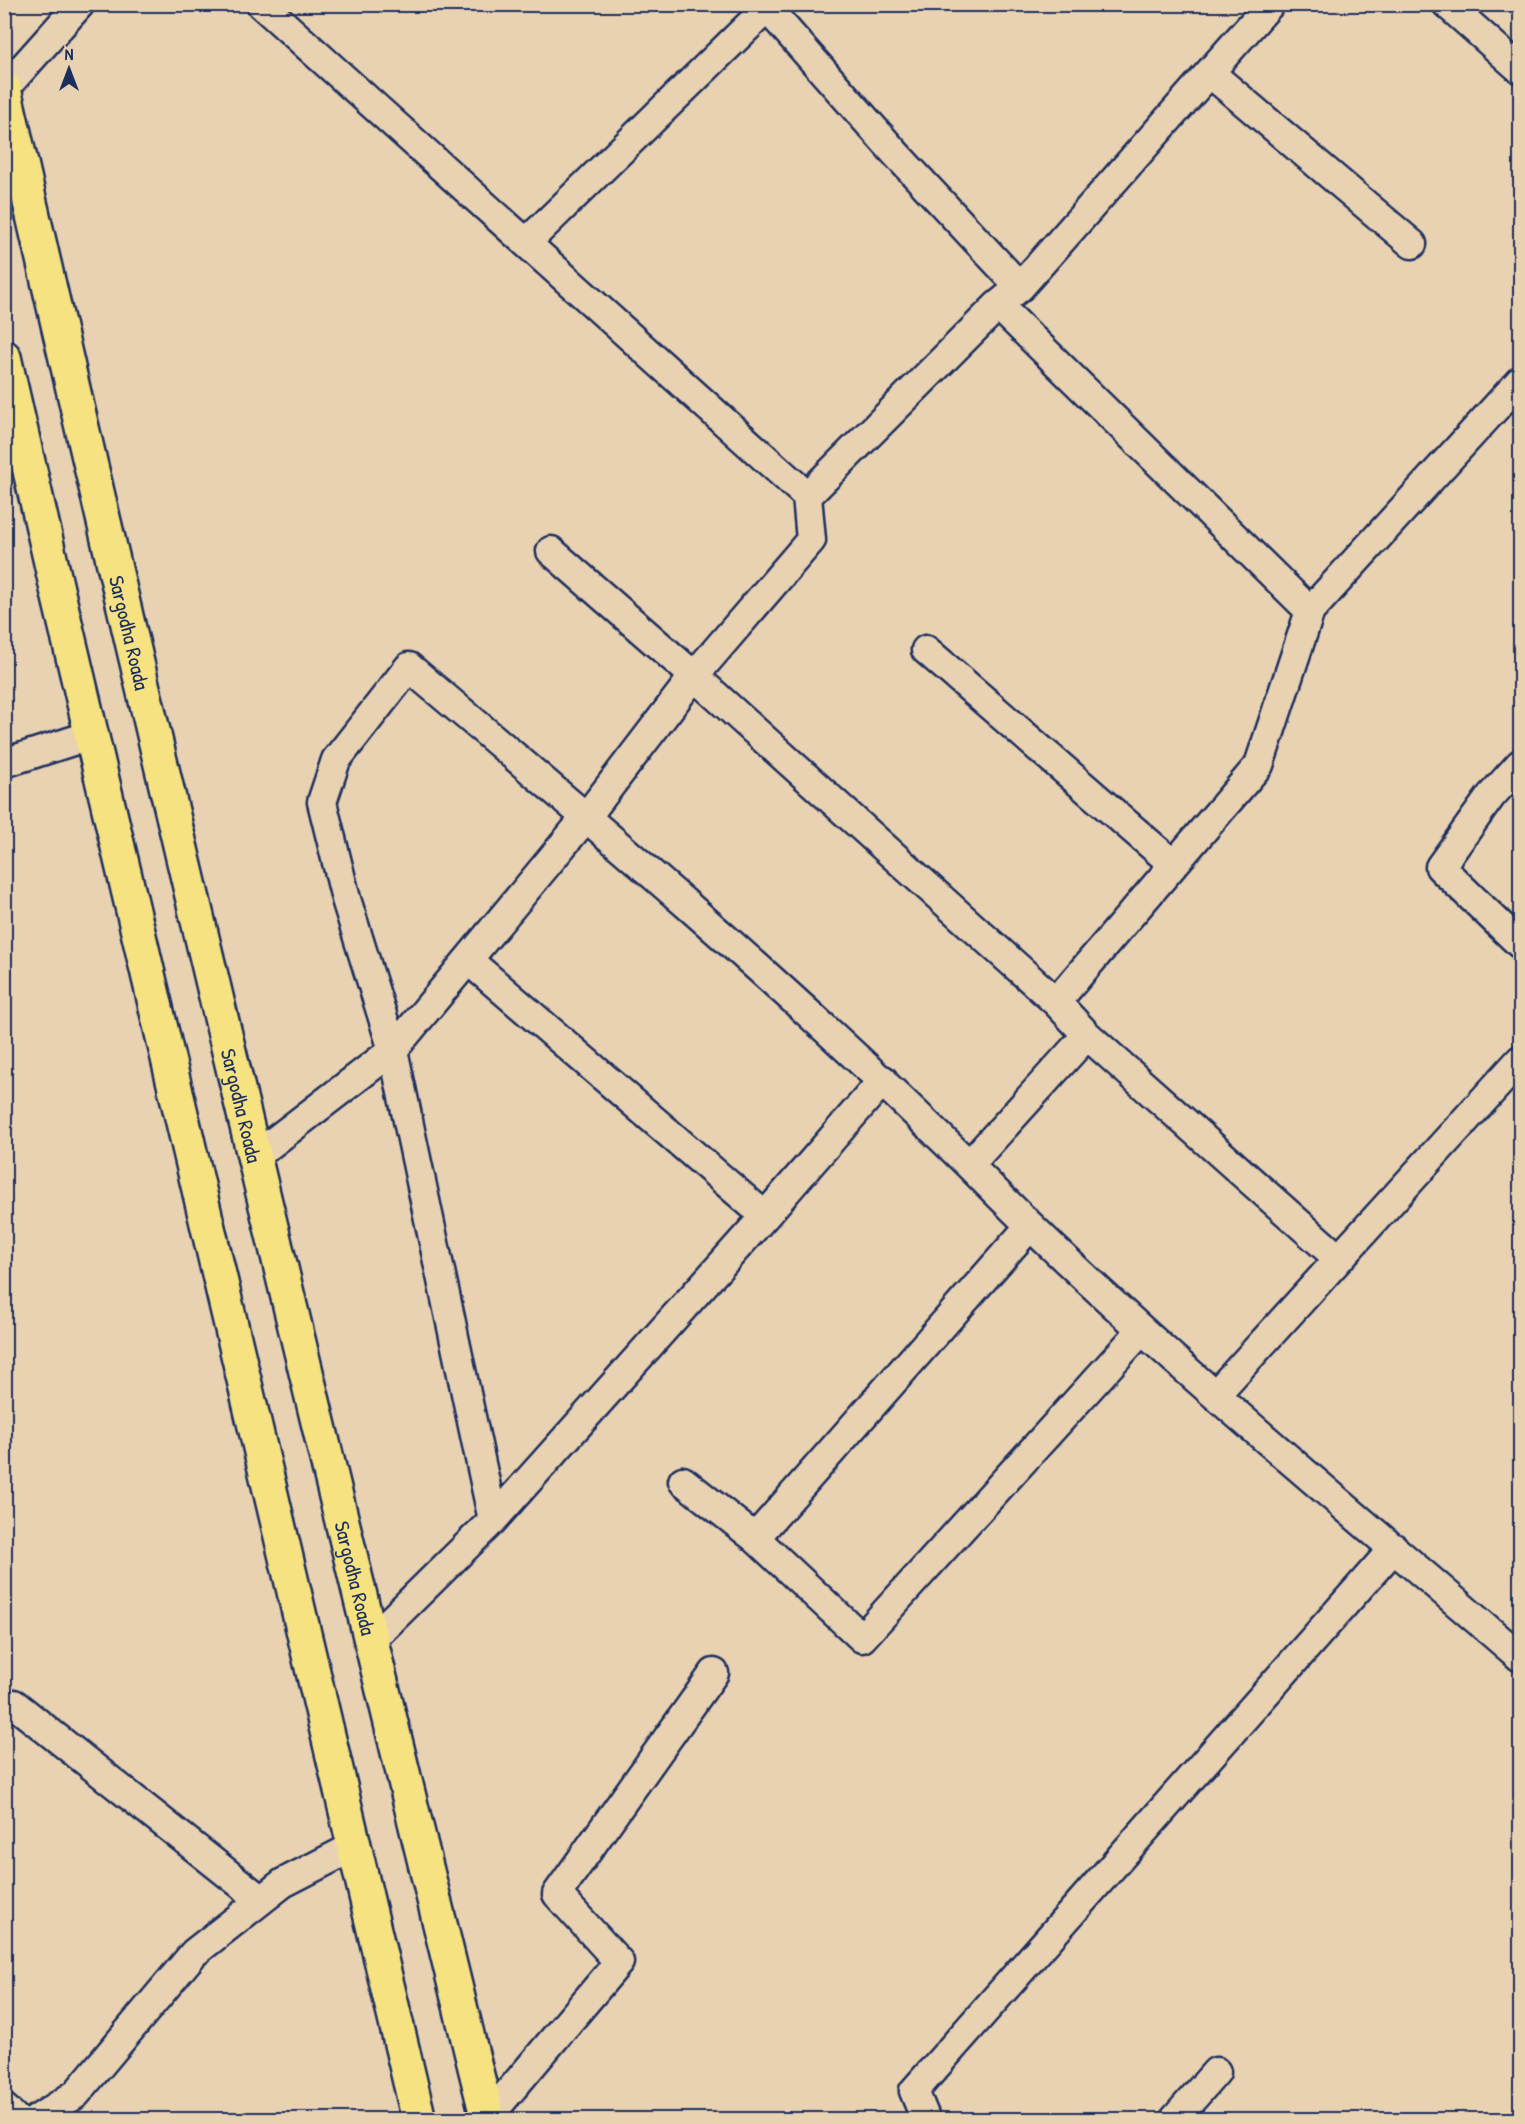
<svg xmlns="http://www.w3.org/2000/svg" width="1525" height="2124" viewBox="0 0 1525 2124" font-family="'Patrick Hand',sans-serif">
<rect width="100%" height="100%" fill="#e9d2b2"/>
<filter id="ink" filterUnits="userSpaceOnUse"><feTurbulence type="fractalNoise" baseFrequency=".0167" numOctaves="2"/><feDisplacementMap in="SourceGraphic" scale="12" xChannelSelector="R" yChannelSelector="G"/><feConvolveMatrix kernelMatrix="1 2 1 2 8 2 1 2 1" color-interpolation-filters="sRGB"/></filter>
<g filter="url(#ink)">
<g fill="none" stroke-linecap="round" stroke-linejoin="round">
<!-- minor casing -->
<g stroke="#1b2f5e" stroke-width="33">
<path id="minor" d="M261,4L807,496L998,305L1020,287L1270,4
M1447,4L1520,69
M767,8L896,154L1020,287
M1210,73L1412,244
M4,89L80,4
M526,243L771,4
M998,305L1310,611L1520,381
M551,551L694,676L811,540L807,496
M926,650L1173,864
M4,763L91,735
M1520,764L1491,796L1440,867L1520,944
M468,960L765,1216L493,1520
M1056,1002L1259,765L1310,611
M1087,1035L1339,1259
M254,1157L393,1050L587,816L694,676L1056,1002L1087,1035L969,1165C791,990 600,828 409,667L336,760L322,802L346,899L393,1050L493,1520L369,1642
M969,1165C1142,1341 1334,1496 1520,1657
M765,1216L883,1080
M1216,1394L1520,1060
M683,1481L755,1538L1030,1226
M755,1538L862,1638L1141,1331
M14,1704L261,1900
M4,2108L17,2120
M488,2117L619,1962L557,1894L714,1673
M36,2120L76,2094L194,1953L283,1883L355,1846
M926,2120L914,2091L1394,1548
M1174,2120L1216,2072"/>
</g>
<!-- trunk casing -->
<g stroke="#1b2f5e" stroke-width="38">
<g id="trunk">
<path id="s1" d="M4,89C159,768 322,1444 488,2120"/>
<path d="M4,357L57,589L419,2120"/>
</g>
</g>
<!-- minor -->
<use href="#minor" stroke="#e9d2b2" stroke-width="28"/>
<!-- trunk -->
<use href="#trunk" stroke="#f7e281" stroke-width="33"/>
</g>
</g>
<g text-anchor="middle" dominant-baseline="central" stroke-width="4.5" stroke-linejoin="round" paint-order="stroke">
<!-- street labels -->
<g font-size="21" fill="#1b2f5e" stroke="#e9d2b2">
<text stroke="none"><textPath href="#s1" startOffset="558">Sargodha Roada</textPath></text>
<text stroke="none"><textPath href="#s1" startOffset="1044">Sargodha Roada</textPath></text>
<text stroke="none"><textPath href="#s1" startOffset="1530">Sargodha Roada</textPath></text>
</g>
</g>
<!-- margin -->
<rect width="1525" height="2124" fill="none" stroke="#e9d2b2" stroke-width="24"/>
<rect x="12" y="12" width="1501" height="2100" fill="none" stroke="#1b2f5e" stroke-width="2" filter="url(#ink)"/>
<!-- north arrow -->
<g transform="translate(69 69)" stroke="#e9d2b2" stroke-width="4.5" paint-order="stroke">
<path d="M0-4.5L10 22L0 15L-10 22Z" fill="#1b2f5e"/>
<text y="-9" font-size="16" font-weight="bold" text-anchor="middle" fill="#1b2f5e">N</text>
</g>
</svg>
